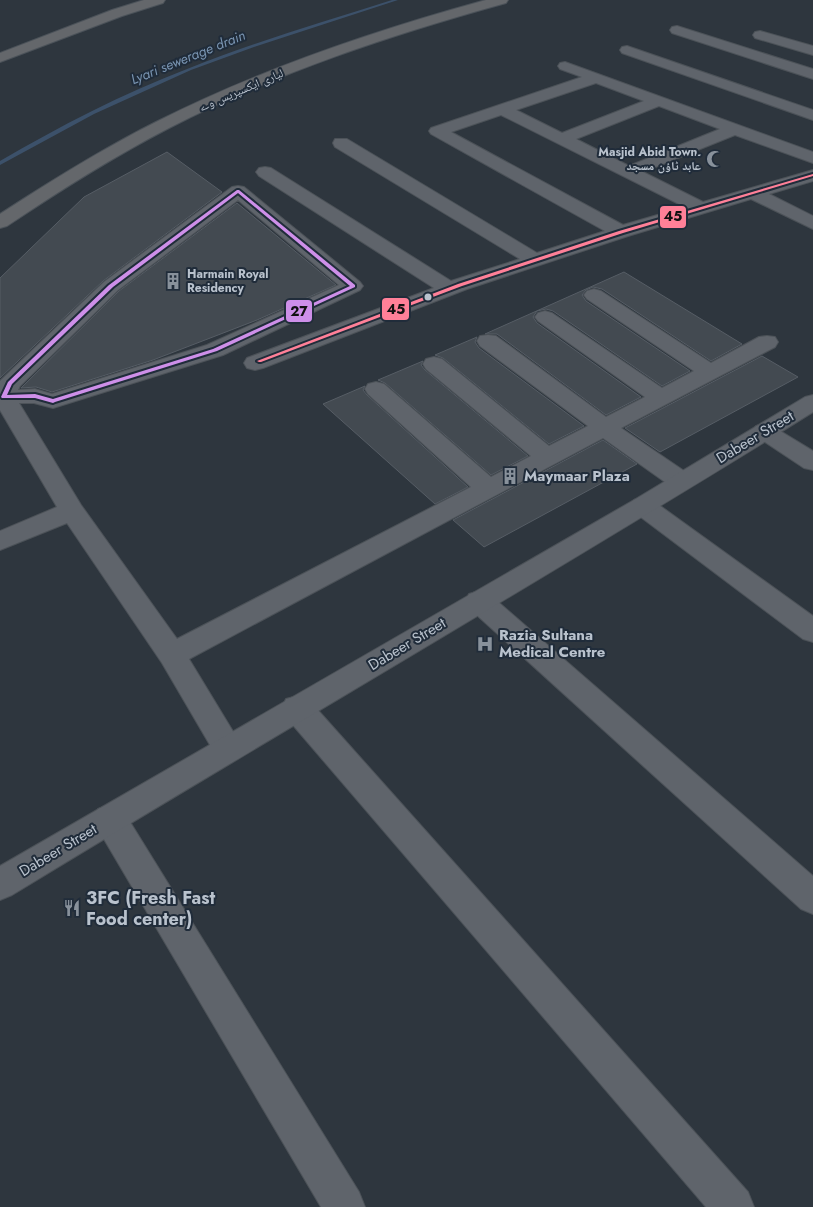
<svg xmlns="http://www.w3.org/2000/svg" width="813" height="1207" viewBox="0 0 813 1207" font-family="Jost,'Noto Naskh Arabic',sans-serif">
<rect width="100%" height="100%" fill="#2e363e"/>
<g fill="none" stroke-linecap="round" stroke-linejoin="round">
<!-- stream -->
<path fill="#3c516a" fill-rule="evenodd" d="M392,0H398L257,46L191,70L94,114L0,165V161C60,126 122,94 187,69C254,42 323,22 392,0Z"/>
</g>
<!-- building -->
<path fill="#434a51" stroke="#565d65" d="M167,152L222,192L103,281L0,378V278L84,197Z
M237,203L336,285L257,320L153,360L52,392L36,387L21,388L119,291Z
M624,272L742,344L711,361L602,289L593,287L586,290L582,295L586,301L690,371L662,386L553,311L546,309L537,311L533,317L537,323L641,397L606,415L497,334H485Z
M477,337L475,342L479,348L584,426L549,444L443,358L435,355Z
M762,356L798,377L660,452L625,428Z
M423,361L421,365L425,370L528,456L491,475L385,383L378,380Z
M365,386L363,390L367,395L468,487L435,504L323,404Z
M603,440L637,464L484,547L453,520Z"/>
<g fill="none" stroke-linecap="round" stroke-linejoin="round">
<!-- minor casing -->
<g stroke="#4c5258" stroke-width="2">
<path id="minor" d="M677,26L813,69V79L672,33L670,30L672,27Z
M760,31L813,46V55L755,38L753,35L755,32Z
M627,46L813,110V120L622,53L620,50L622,47Z
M565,62L813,152V163L735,135L643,172L703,202L813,170V181L769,194L813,216V229L751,199L628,236L467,289L263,368L255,370L247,368L244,363L247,358L434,288L259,176L256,172L259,168L265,167L271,168L451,281L520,259L335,147L333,143L335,139H347L537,253L605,231L431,134L429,131L431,128L582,77L560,69L558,66L560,63ZM596,83L644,101L562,133L516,110ZM659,106L720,129L629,166L576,139ZM501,115L685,207L623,225L451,132Z
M238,186L244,187L360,282L363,286L360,290L223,355L53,408L34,403H19L81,505L177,639L471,487L368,394L365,389L368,384L376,382L384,384L491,477L531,456L426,369L423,364L426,359L434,357L442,359L549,446L588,426L480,346L477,341L480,336L488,335L496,336L606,417L645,397L538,321L535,317L538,313L545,311L552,313L662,388L694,371L587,299L584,295L587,291L594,289L601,291L711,363L759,337L767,336L775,337L778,342L775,347L621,428L690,475L693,481L690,487L681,489L672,487L603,438L189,659L243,748L239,757L228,761L217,757L162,663L67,523L0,550V531L57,507L0,410V381L104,282L232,187ZM238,200L339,285L207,345L52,394L35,389L18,390L20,386L118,290Z
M764,424L772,426L813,451V470L804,468L756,436L752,431L756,426Z
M643,497L652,500L813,616V642L803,639L634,512L630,506L634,500Z
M479,591L489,594L813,876V914L801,909L469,608L465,601L469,594Z
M297,696L308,699L748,1192L754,1207H706L286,717L282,708L286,699Z
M110,805L122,809L359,1192L365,1207H321L98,829L94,819L98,809Z"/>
</g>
<!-- tertiary casing -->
<g stroke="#4c5258" stroke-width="2">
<path id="tertiary" d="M813,395V412C548,577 278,733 12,895L0,900V866L634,500L805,397Z"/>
</g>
<!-- motorway casing -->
<g stroke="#4b5259" stroke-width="2">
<path id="motorway" d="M144,0H165L163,3L122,16L0,62V53L112,10Z
M486,0H508L506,3C390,35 276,73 169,128C113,157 59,191 7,226L0,228V214C51,181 102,149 156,122C261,69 373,31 486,0Z"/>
</g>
<!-- minor -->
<use href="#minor" fill="#5f646b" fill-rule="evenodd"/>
<!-- tertiary -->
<use href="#tertiary" fill="#5f646b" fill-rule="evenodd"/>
<!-- motorway -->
<use href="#motorway" fill="#64676b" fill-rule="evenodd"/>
<!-- bus-1 casing -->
<g stroke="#202c3a" stroke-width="4">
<path id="bus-1" d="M237,190H239L355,285V287L217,351L55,402L53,403L35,398H2L1,397L8,382L109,285ZM238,193L350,286L213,349L53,399L35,394L7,395L12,384L113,287Z"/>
</g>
<!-- bus-2 casing -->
<g stroke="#202c3a" stroke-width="4">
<path id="bus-2" d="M813,174V176L623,233L462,286L261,362H259L257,361L458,284L619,231Z"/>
</g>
<!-- bus-1 -->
<use href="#bus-1" fill="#ce8fe9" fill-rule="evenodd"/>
<!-- bus-2 -->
<use href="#bus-2" fill="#ff8098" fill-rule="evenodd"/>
</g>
<!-- icons -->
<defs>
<g id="mosque-bare" transform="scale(1.35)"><path d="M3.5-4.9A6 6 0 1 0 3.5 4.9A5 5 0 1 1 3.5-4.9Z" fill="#88919b" stroke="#202c3a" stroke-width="2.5" paint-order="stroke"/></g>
<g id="building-bare" transform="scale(1.35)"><path d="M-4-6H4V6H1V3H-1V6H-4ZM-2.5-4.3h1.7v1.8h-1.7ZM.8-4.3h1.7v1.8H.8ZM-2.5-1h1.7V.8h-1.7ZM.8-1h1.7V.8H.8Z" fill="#88919b" stroke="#202c3a" stroke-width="2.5" paint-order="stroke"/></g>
<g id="hospital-bare" transform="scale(1.35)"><path d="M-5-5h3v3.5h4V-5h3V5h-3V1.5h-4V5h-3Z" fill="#88919b" stroke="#202c3a" stroke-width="2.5" paint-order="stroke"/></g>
<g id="restaurant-bare" transform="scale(1.35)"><path d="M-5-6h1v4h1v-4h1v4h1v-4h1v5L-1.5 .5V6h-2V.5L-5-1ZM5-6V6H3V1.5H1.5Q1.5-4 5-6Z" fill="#88919b" stroke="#202c3a" stroke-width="2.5" paint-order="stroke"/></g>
</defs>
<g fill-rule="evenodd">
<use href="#mosque-bare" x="715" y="159"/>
<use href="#building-bare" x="173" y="281"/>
<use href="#building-bare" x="510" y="476"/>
<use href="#hospital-bare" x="485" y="644"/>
<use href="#restaurant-bare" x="72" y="908"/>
</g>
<!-- markers -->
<circle fill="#b9c2cd" stroke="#202c3a" stroke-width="2" cx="428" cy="297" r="4.5"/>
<g text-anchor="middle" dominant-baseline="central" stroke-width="4" stroke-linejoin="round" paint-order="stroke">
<!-- far-street labels -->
<g font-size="12" fill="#b9c2cd" stroke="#202c3a">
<text transform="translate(241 90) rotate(-23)">لیاری ایکسپریس وے</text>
</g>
<!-- far-poi labels -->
<g font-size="12" font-weight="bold" fill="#b9c2cd" stroke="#202c3a" text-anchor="end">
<text x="701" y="152">Masjid Abid Town۔<tspan x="701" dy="14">عابد ٹاؤن مسجد</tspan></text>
<text x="187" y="274" text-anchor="start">Harmain Royal<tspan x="187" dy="14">Residency</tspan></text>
</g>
<!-- far-water labels -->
<g font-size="14" font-style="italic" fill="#7994b1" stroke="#202c3a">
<text transform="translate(188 57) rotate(-22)">Lyari sewerage drain</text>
</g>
<!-- street labels -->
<g font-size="15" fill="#b9c2cd" stroke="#202c3a">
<text transform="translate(755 437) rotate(-31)">Dabeer Street</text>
<text transform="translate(407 644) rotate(-31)">Dabeer Street</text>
<text transform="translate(58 850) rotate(-31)">Dabeer Street</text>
</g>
<!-- poi labels -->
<g font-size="15" font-weight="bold" fill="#b9c2cd" stroke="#202c3a" text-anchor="start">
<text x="524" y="476">Maymaar Plaza</text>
<text x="499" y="635">Razia Sultana<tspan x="499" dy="17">Medical Centre</tspan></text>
</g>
<!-- near-poi labels -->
<g font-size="18" font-weight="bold" fill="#b9c2cd" stroke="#202c3a" text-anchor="start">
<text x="86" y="898">3FC (Fresh Fast<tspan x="86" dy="21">Food center)</tspan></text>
</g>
</g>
<g stroke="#202c3a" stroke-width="2">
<rect x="659" y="205" width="28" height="24" rx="5" fill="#ff8098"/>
<rect x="381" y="297" width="29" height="24" rx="5" fill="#ff8098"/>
<rect x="285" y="299" width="28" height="24" rx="5" fill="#ce8fe9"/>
</g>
<g font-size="14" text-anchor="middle" font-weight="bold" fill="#111">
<text x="673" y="221">45</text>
<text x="396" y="314">45</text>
<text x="299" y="316">27</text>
</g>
</svg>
